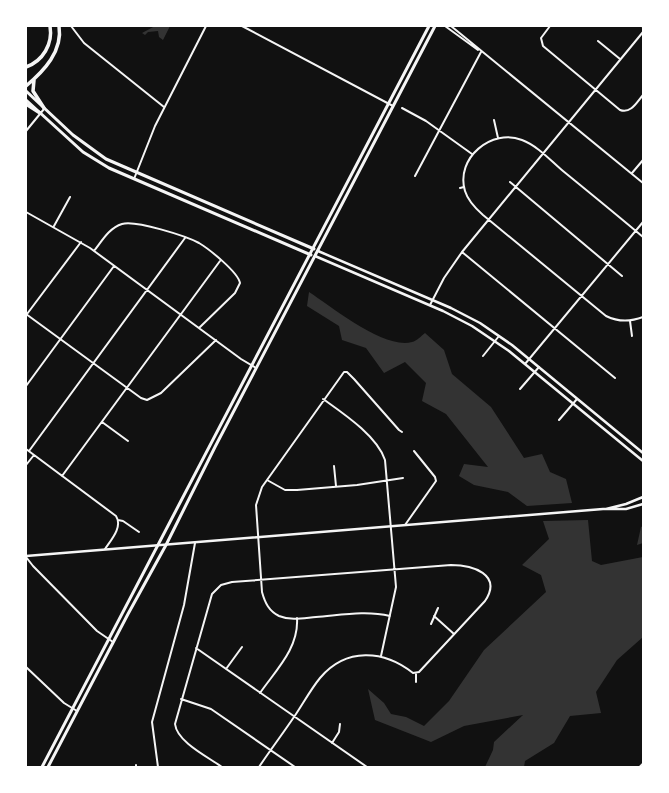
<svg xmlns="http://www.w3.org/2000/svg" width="669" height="793" viewBox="0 0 669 793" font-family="'Zilla Slab',serif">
<rect width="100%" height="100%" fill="#111"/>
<!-- water -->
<path fill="#333" d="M155,26H170L163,40L159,37L158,31L148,32L145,35L142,33Z
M309,292C332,307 385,350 412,342C417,341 421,336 425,333L444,350L452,374L491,407L524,458L542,454L550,472L566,479L572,503L527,506L508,492L474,485L459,476L464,464L488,467L446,414L422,401L426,383L405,362L384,373L366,348L342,340L339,326L307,306Z
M588,520L592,561L601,565L643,557V637L617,660L596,692L601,713L570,716L554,743L525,761L524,767H485L493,750L494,742L523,715L464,726L431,742L375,720L368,689L384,703L391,714L406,717L424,726L449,701L484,650L546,592L541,575L522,565L549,539L543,521Z
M643,526V543L637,545L641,527Z"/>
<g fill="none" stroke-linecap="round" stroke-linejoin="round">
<!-- minor -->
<path stroke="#f5f5f5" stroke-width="2" d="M71,26L84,43L164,107
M242,26L393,106
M445,26L478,50
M451,26L643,183
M550,26L541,38L543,46L620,110C631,114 637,102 643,95
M642,26L643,27
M598,41L620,59
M402,108L426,121L472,154
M494,120L498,138
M26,131L44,109
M632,173L643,160
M415,176L481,52
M134,179L155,126L206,26
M510,182L622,276
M460,188L464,187
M26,212L90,248L241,359L256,368
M54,226L70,197
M643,237C617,215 590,193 563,171C551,161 538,146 522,140C492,128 455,158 465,191C468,201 475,208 483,215L606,316C618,322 630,322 643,317
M94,251C102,241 109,228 122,224C136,220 186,236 199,243C209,249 238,272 240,283L235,293L199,328
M462,252L615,378
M430,305L444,278L462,252L643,32
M26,314L141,398L147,400L161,393L216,340
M27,314L81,242
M630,321L632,336
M483,356L499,336
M525,364L643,222
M26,386L114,266
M520,389L539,367
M323,399C344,414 377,436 385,460L396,587L381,656
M559,420L577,399
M102,422L128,441
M26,449L116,516C123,527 111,540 105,549
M29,451L185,238
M26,465L34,455
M334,466L336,486
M62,476L220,261
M267,480L285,490H297L357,485L403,478
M118,520L123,521L139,532
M405,525L436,481L435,477L414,451
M26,557L33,566L97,631L113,642
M390,616C366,610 341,615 316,617C304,618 291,621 279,616C269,611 265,603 262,592L256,505L262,487L344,372H347L354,379L399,430L402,432
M434,616L454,634
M431,624L438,608
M196,648L367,767
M26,667L64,703L77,711
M226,669L242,647
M416,673V682
M260,693C276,670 299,648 297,618
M181,699L211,709L295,767
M332,743L339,732L340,724
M136,767V765
M158,767L152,722L184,605L195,543
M222,767C208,757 177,742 175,724L212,594L221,585L232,582L451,565C472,565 503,574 485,601L419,672L413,673C384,650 346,647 320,678C311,689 304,702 296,714C284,732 271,749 259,767"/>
<!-- tertiary -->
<path stroke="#f5f5f5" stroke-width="2.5" d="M640,767L643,764"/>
<!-- secondary -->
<path stroke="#f5f5f5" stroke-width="2.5" d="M318,251L451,308L480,323L512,345L643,453
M315,256L443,311L472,326L509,351L643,461
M606,509L626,504L643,497
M26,556L603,509H626L643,504"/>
<!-- primary -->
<path stroke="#f5f5f5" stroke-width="3" d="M26,91L73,135L106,159L314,249
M26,100L83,152L109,168L311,255
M42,767L429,26
M48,767L128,614L166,545L215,447L435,26"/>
<!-- motorway -->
<path stroke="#f5f5f5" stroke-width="3.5" d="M26,67C43,61 53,44 50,26
M34,80L33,91L44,108
M26,86C44,71 63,51 59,26
M26,104L40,113"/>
</g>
<!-- border -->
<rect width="669" height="793" fill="none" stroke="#ffffff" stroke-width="54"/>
</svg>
